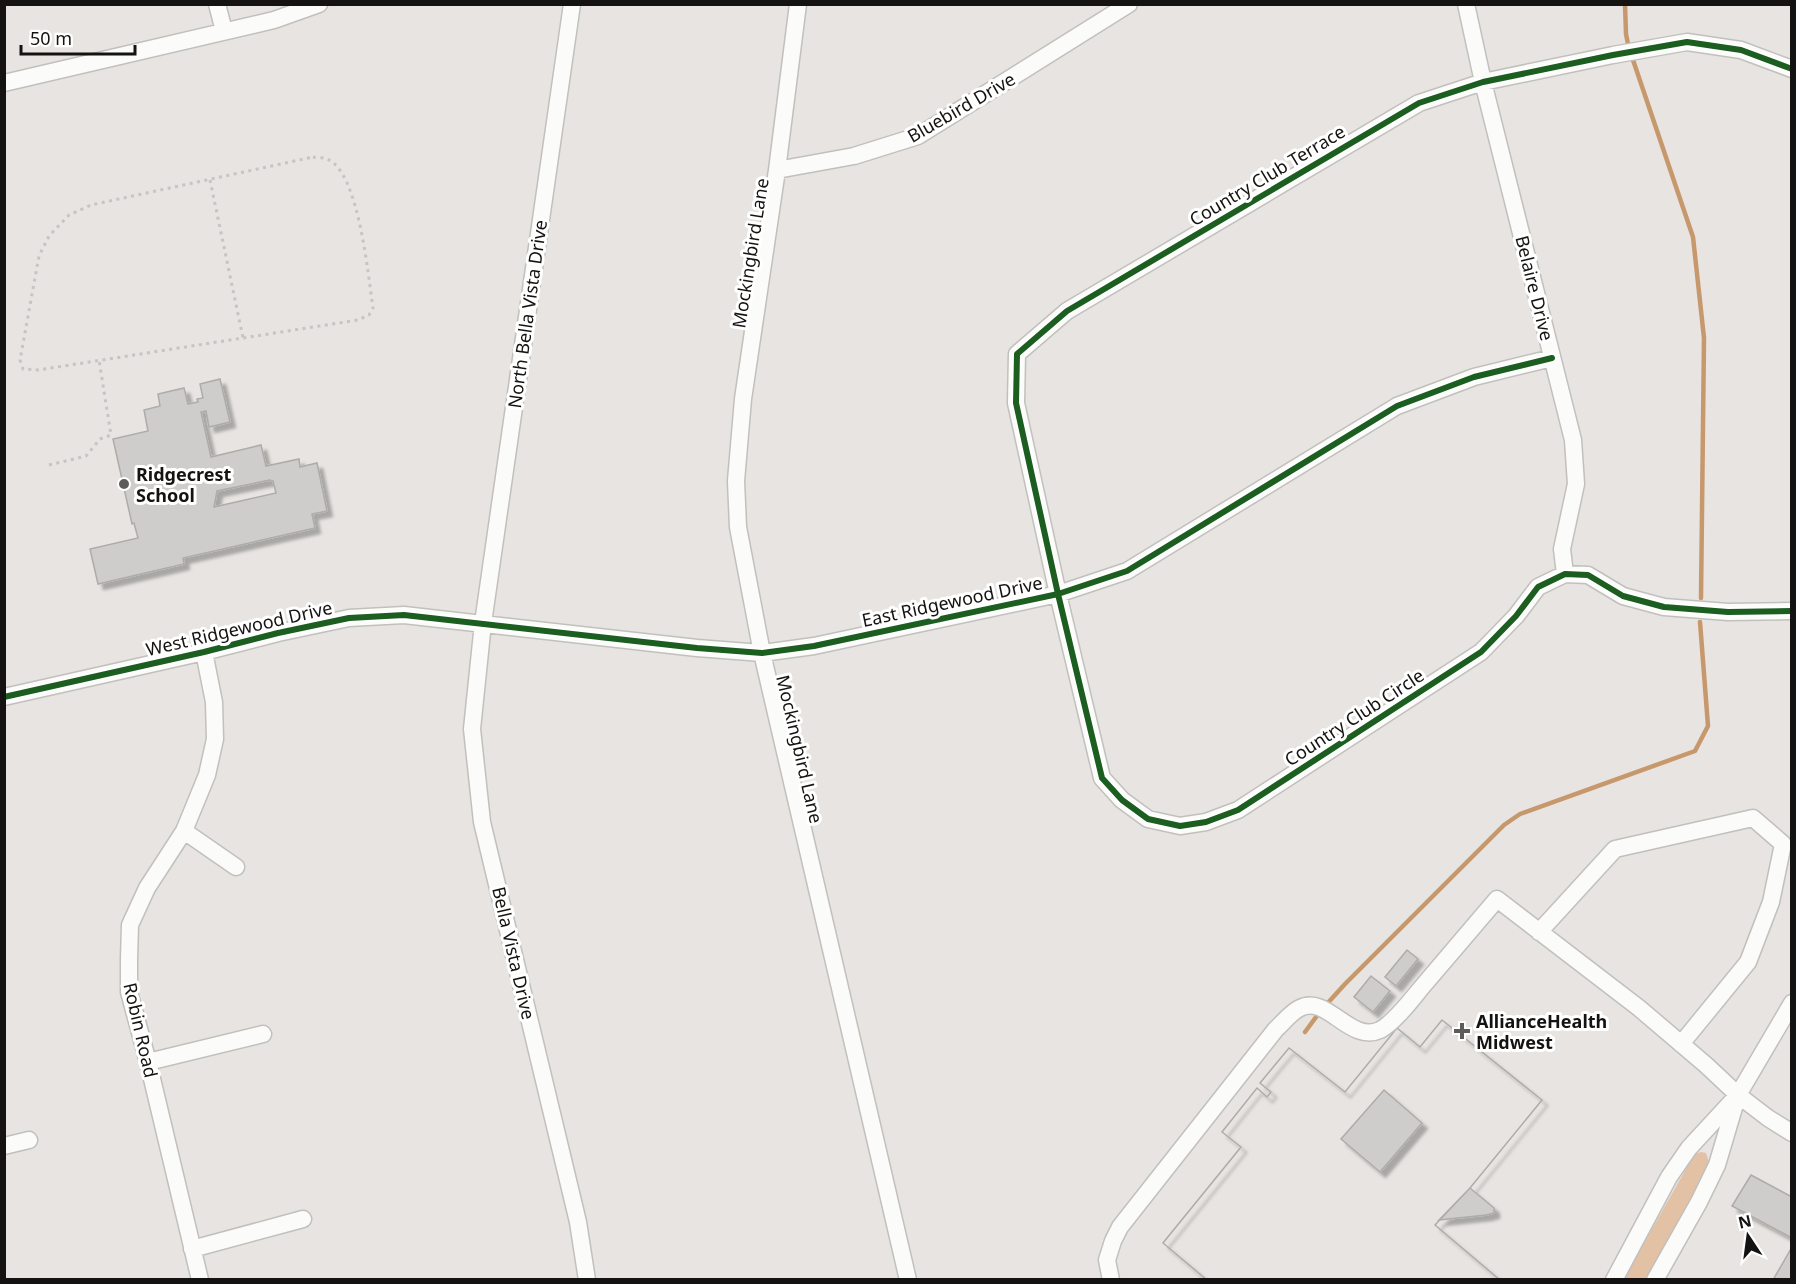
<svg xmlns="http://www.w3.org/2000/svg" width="1796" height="1284" viewBox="0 0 1796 1284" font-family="'Noto Sans',sans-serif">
<defs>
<filter id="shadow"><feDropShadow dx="5.5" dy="5.5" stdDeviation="1.5" flood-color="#0004"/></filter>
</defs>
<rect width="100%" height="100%" fill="#e7e4e1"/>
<!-- green -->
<path fill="#e2c1a5" d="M1701,1152L1706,1153L1709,1162L1682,1216L1645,1279L1623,1280L1690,1162L1695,1154Z"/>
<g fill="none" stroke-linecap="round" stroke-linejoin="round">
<!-- stream -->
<path stroke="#c8986d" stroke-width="4.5" d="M1625,4L1626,34L1629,49
M1632,57L1693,237L1704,338L1701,598
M1325,1006L1345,984L1504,825L1520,814L1695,751L1708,726L1700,622
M1305,1032L1319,1013"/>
</g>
<!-- building -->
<path fill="#cfcdcb" stroke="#aeaca9" stroke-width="1.5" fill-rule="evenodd" filter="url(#shadow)" d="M220,379L230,422L209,427L206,411L201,412L211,457L261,445L266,466L299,459L300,467L317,463L327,511L312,514L315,528L183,558L184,564L98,584L90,549L138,538L134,523L132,524L113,439L148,431L144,410L160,406L158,394L184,388L188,404L198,402L197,399L203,398L200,384ZM270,480V481H273L276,493L214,507L217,491Z
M1407,950L1418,959L1396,986L1385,977Z
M1371,976L1390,991L1373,1012L1354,997Z
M1442,1020L1542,1100L1470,1188L1435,1225L1500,1280H1207L1163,1243L1241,1147L1222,1132L1257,1088L1267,1097L1271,1092L1260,1083L1289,1048L1345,1092L1397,1028L1420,1047ZM1384,1090L1422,1123L1380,1172L1341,1139Z
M1442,1020L1542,1100L1470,1188L1435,1225L1500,1280H1207L1163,1243L1241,1147L1222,1132L1257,1088L1267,1097L1271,1092L1260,1083L1289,1048L1345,1092L1397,1028L1420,1047Z
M1751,1175L1792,1197V1238L1732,1206Z
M1470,1188L1494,1208V1213L1486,1215L1439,1220Z
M1792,1247V1280H1773Z"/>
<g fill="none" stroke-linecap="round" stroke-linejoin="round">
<!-- minor casing -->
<g stroke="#c2c0bd" stroke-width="19">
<path id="minor" d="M217,4L224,31
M572,4L483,623L472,729L482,822L578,1222L587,1280
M798,4L777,170L743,399L736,481L738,527L762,653L908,1280
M1466,4L1483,82L1573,440L1576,484L1562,549L1565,574
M1792,69L1741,50L1687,42L1613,55L1483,82L1419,103L1067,311L1017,354L1016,403L1058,594L1102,778L1122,800L1148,819L1180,826L1206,822L1238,810L1481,652L1516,616L1538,587L1565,574L1588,575L1623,596L1664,607L1728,612L1792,611
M4,83L274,20L319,4
M777,170L854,156L918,136L1129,4
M4,697L204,652L278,633L349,618L404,615L697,648L762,653L814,646L1058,594L1127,571L1397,406L1474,377L1552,358
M184,831L236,867
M1539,932L1615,849L1753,818L1783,844L1771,902L1748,962L1681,1044
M148,1062L263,1034
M4,1146L29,1140
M192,1249L303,1219
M200,1280L148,1062L129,992V959L130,925L147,888L184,831L207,775L215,739L214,702L204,652
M1111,1280L1107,1260L1113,1241L1120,1227L1276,1029C1283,1023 1291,1012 1300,1008C1327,994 1350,1044 1380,1030C1394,1023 1412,999 1422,987C1447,958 1472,928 1497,899L1639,1008L1706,1065L1738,1095L1768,1118L1792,1133
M1614,1280L1669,1177L1689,1148L1738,1095L1792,1003
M1655,1280L1699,1202L1717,1165L1736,1101"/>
</g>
<!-- path -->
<path stroke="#c6c4c4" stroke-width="3" stroke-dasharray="3 4.5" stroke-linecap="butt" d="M313,157C317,158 324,157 327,159C359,171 368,276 373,308L369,315L358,320L38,370L23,369L20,360L39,256L49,236L69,215L91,205Z
M210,180L243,338
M49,465L86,456L100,439L111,435L99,360"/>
<!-- minor -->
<use href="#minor" stroke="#fbfbfa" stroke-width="16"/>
<!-- cycleway casing -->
<g stroke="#fff" stroke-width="10">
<path id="cycleway" d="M1792,69L1741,50L1687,42L1613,55L1483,82L1419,103L1067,311L1017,354L1016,403L1058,594L1102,778L1122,800L1148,819L1180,826L1206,822L1238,810L1481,652L1516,616L1538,587L1565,574L1588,575L1623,596L1664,607L1728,612L1792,611
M4,697L204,652L278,633L349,618L404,615L697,648L762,653L814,646L1058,594L1127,571L1397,406L1474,377L1552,358"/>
</g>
<!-- cycleway -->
<use href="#cycleway" stroke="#1b5e20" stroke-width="6"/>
</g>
<!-- markers -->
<g fill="#5e5c5a" stroke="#fff" stroke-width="2">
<circle cx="124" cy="484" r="6"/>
<path d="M1459 1022h6v6h6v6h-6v6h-6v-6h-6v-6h6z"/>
</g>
<g text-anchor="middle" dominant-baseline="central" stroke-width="6" stroke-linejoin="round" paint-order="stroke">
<!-- street labels -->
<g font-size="18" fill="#151311" stroke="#fff">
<text transform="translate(961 107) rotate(-30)">Bluebird Drive</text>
<text transform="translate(1267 175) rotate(-31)">Country Club Terrace</text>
<text transform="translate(750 253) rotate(-81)">Mockingbird Lane</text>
<text transform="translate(1535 288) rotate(76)">Belaire Drive</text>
<text transform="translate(527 314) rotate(-82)">North Bella Vista Drive</text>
<text transform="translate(952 601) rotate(-12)">East Ridgewood Drive</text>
<text transform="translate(239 628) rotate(-13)">West Ridgewood Drive</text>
<text transform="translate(1354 717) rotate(-33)">Country Club Circle</text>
<text transform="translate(800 749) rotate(77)">Mockingbird Lane</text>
<text transform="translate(514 953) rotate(77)">Bella Vista Drive</text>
<text transform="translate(141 1030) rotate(77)">Robin Road</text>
</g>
<!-- poi labels -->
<g font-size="18" font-weight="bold" fill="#151311" stroke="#fff" text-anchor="start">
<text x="136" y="474">Ridgecrest<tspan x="136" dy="21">School</tspan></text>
<text x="1476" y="1021">AllianceHealth<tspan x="1476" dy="21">Midwest</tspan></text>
</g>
</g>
<!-- border -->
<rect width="1796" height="1284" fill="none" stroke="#151311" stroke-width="12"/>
<!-- north arrow -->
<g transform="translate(1748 1236) rotate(347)" stroke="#ffffff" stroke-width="4.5" paint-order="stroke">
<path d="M0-4.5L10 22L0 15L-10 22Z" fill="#151311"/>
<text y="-9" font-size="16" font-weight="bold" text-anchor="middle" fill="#151311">N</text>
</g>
<!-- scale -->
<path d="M21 45v9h114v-9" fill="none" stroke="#151311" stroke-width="3"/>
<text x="30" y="45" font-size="18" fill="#151311" stroke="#ffffff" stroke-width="4.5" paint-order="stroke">50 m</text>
</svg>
